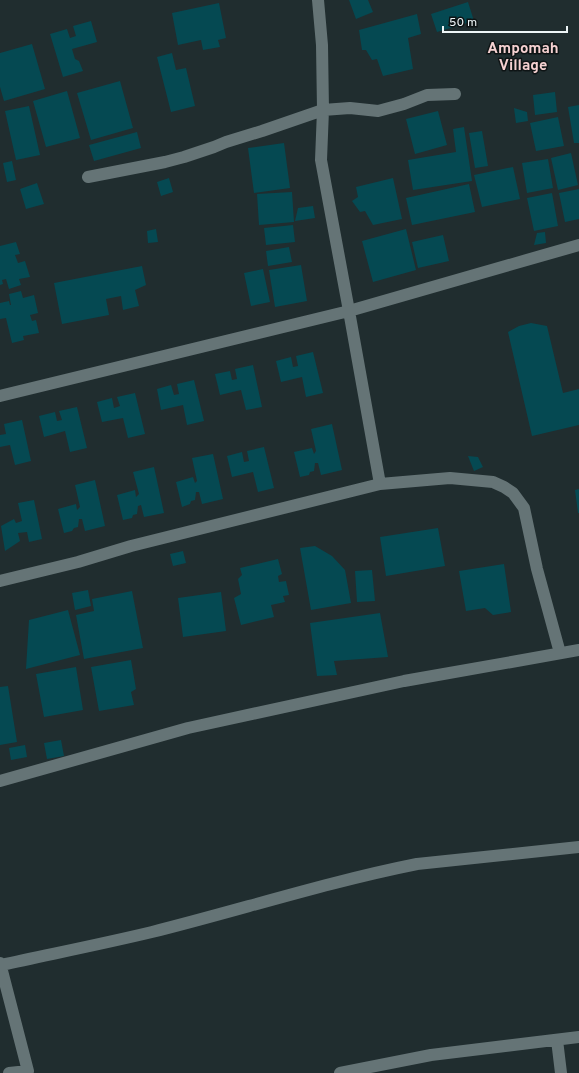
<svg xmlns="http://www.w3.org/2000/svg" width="579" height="1073" viewBox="0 0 579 1073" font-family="Overpass,sans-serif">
<rect width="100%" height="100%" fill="#202d2f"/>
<!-- building -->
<path fill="#054952" d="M349,0H368L373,12L356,19Z
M468,2L474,21L437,32L431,14Z
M219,3L226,38L218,40L220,47L203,50L201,40L178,45L172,13Z
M417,14L421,34L408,38L413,69L383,76L377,59L372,60L366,50H362L359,30Z
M91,21L97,42L72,49L75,59L79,61L83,71L63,77L50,34L67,29L70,38L76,36L73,26Z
M32,44L45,89L4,101L0,87V53Z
M172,53L176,70L186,68L195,106L171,112L157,57Z
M120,81L133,128L91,140L77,93Z
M67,91L80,138L46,147L33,101Z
M555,92L557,112L535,115L533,95Z
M579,105V143H574L568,107Z
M29,106L40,155L16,160L5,111Z
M514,108L527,112L528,121L516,123Z
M438,111L447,145L415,154L406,119Z
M558,117L564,146L536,151L530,123Z
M464,127L472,181L413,190L408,160L456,152L453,129Z
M482,131L488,166L475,168L469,133Z
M137,132L141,148L94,161L89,145Z
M284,143L290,188L254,193L248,148Z
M571,153L578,185L558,190L551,158Z
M548,159L553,188L527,193L522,163Z
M12,161L16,180L7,182L3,163Z
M513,167L520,199L482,207L474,175Z
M169,178L173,192L161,196L157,182Z
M393,178L402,219L373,225L365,211L360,212L352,201L358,197L356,187Z
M37,183L44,204L26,209L20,189Z
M469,184L475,212L412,225L406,198Z
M579,189V219L565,222L559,193Z
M292,192L294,222L259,225L257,194Z
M552,193L558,226L534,231L527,198Z
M313,206L315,218L295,221L298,208Z
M293,225L295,242L266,245L264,228Z
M156,229L158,242L148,243L147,231Z
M406,229L416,270L373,282L362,241Z
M545,232L546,243L534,245L537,233Z
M443,235L449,261L418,268L412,242Z
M16,242L20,254L15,255L18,263L25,261L30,277L19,279L21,285L9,289L6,279L2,280L3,284L0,285V246Z
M289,247L292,262L268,266L266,251Z
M301,265L307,301L275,307L269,270Z
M142,266L146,285L135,290L139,306L123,310L121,296L106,299L109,315L62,324L54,283Z
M263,269L270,302L251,306L244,273Z
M21,291L23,298L34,295L38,313L30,315L32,321L36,320L39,333L23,336L24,340L12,343L6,318L0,319V303L9,301L10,305H11L9,294Z
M531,323L547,326L563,393L579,389V425L532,436L508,332L519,326Z
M313,352L323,393L306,397L302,377L281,382L276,361L291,357L293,367L298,366L296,356Z
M253,365L262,407L246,410L241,390L220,395L215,374L230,371L232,380L237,379L235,369Z
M194,380L204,421L187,425L183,405L161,410L157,389L171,385L174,395L179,394L177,384Z
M135,393L145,434L128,438L123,418L102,422L97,402L112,398L114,408L120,406L117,397Z
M77,407L87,448L70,452L65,431L44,437L39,416L55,412L57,421L62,420L59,411Z
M22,420L31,461L15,465L10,445L0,447V435L6,434L4,424Z
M332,424L342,470L321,475L318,463H315L314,471L310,472L309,475L300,477L294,452L312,448L314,454L316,451L311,429Z
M264,447L274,488L258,492L253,472L232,477L227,456L242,452L244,462L249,461L247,451Z
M213,454L223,499L202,504L199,492H196L195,500L191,501L190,504L182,507L176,482L193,477L195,483L197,481L192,458Z
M468,456L478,457L483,467L474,471Z
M154,467L164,513L144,517L141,505L138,506L137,514L133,515L132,518L123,520L117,495L135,490L136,497L139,494L133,472Z
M95,480L105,526L85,531L82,519H79L78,527L74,528L72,531L64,533L58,509L76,504L77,510L80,507L75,485Z
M579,489V513H578L575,490Z
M34,500L42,539L29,542L27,532L18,533L20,541L5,551L1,526L14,519L16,523L22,521L18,503Z
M438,528L445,566L386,576L380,537Z
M315,546L332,556L345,570L351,603L311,610L300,548Z
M183,551L186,563L173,566L170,554Z
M278,559L282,574L278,576L279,582L286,581L289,595L283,596L285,602L271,605L274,617L241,625L234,598L241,594L238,579L242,575L240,568Z
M504,564L511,612L493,615L485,608L466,611L459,571Z
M372,570L375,601L357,602L355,571Z
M88,590L91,606L75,610L72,593Z
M132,591L143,648L84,659L76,615L94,611L92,599Z
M221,592L226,631L183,637L178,598Z
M68,610L80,655L26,669L29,620Z
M380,613L388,657L334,661L337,675L317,676L310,623Z
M131,660L136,689L131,692L134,705L99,711L91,667Z
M76,667L83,710L44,717L36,674Z
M8,686L17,742L0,745V687Z
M61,740L64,756L47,759L44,743Z
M25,745L27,757L11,760L9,748Z"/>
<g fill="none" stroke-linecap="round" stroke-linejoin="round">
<!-- street -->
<path stroke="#657476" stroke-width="12" d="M318,0L322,45L323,110L321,160L349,311L380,484
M88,177L165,162L184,157L214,147L226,142L262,131L323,110L350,108L378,111L404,104L427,95L455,94
M0,396L349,311L579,245
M0,581L78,562L131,546L380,484L450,478L493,482L504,487L513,493L524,508L537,569L560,653
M0,781L188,728L404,681L579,650
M0,963L28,1071L9,1073
M1,965C51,954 102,944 152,932C240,910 327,882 417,864L579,847
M557,1040L561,1073
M340,1073L431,1055L579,1037"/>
</g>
<g text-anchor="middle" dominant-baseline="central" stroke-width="3" stroke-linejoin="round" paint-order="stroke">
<!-- neighbourhood labels -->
<g font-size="15" font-weight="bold" fill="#f5d1d1" stroke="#0e1415">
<text x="523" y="49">Ampomah<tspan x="523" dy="17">Village</tspan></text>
</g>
</g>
<!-- scale -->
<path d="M443 26v6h124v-6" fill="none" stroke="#edf5f7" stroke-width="2"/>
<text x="449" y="26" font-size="12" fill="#edf5f7" stroke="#0e1415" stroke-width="3" paint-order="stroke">50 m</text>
</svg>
